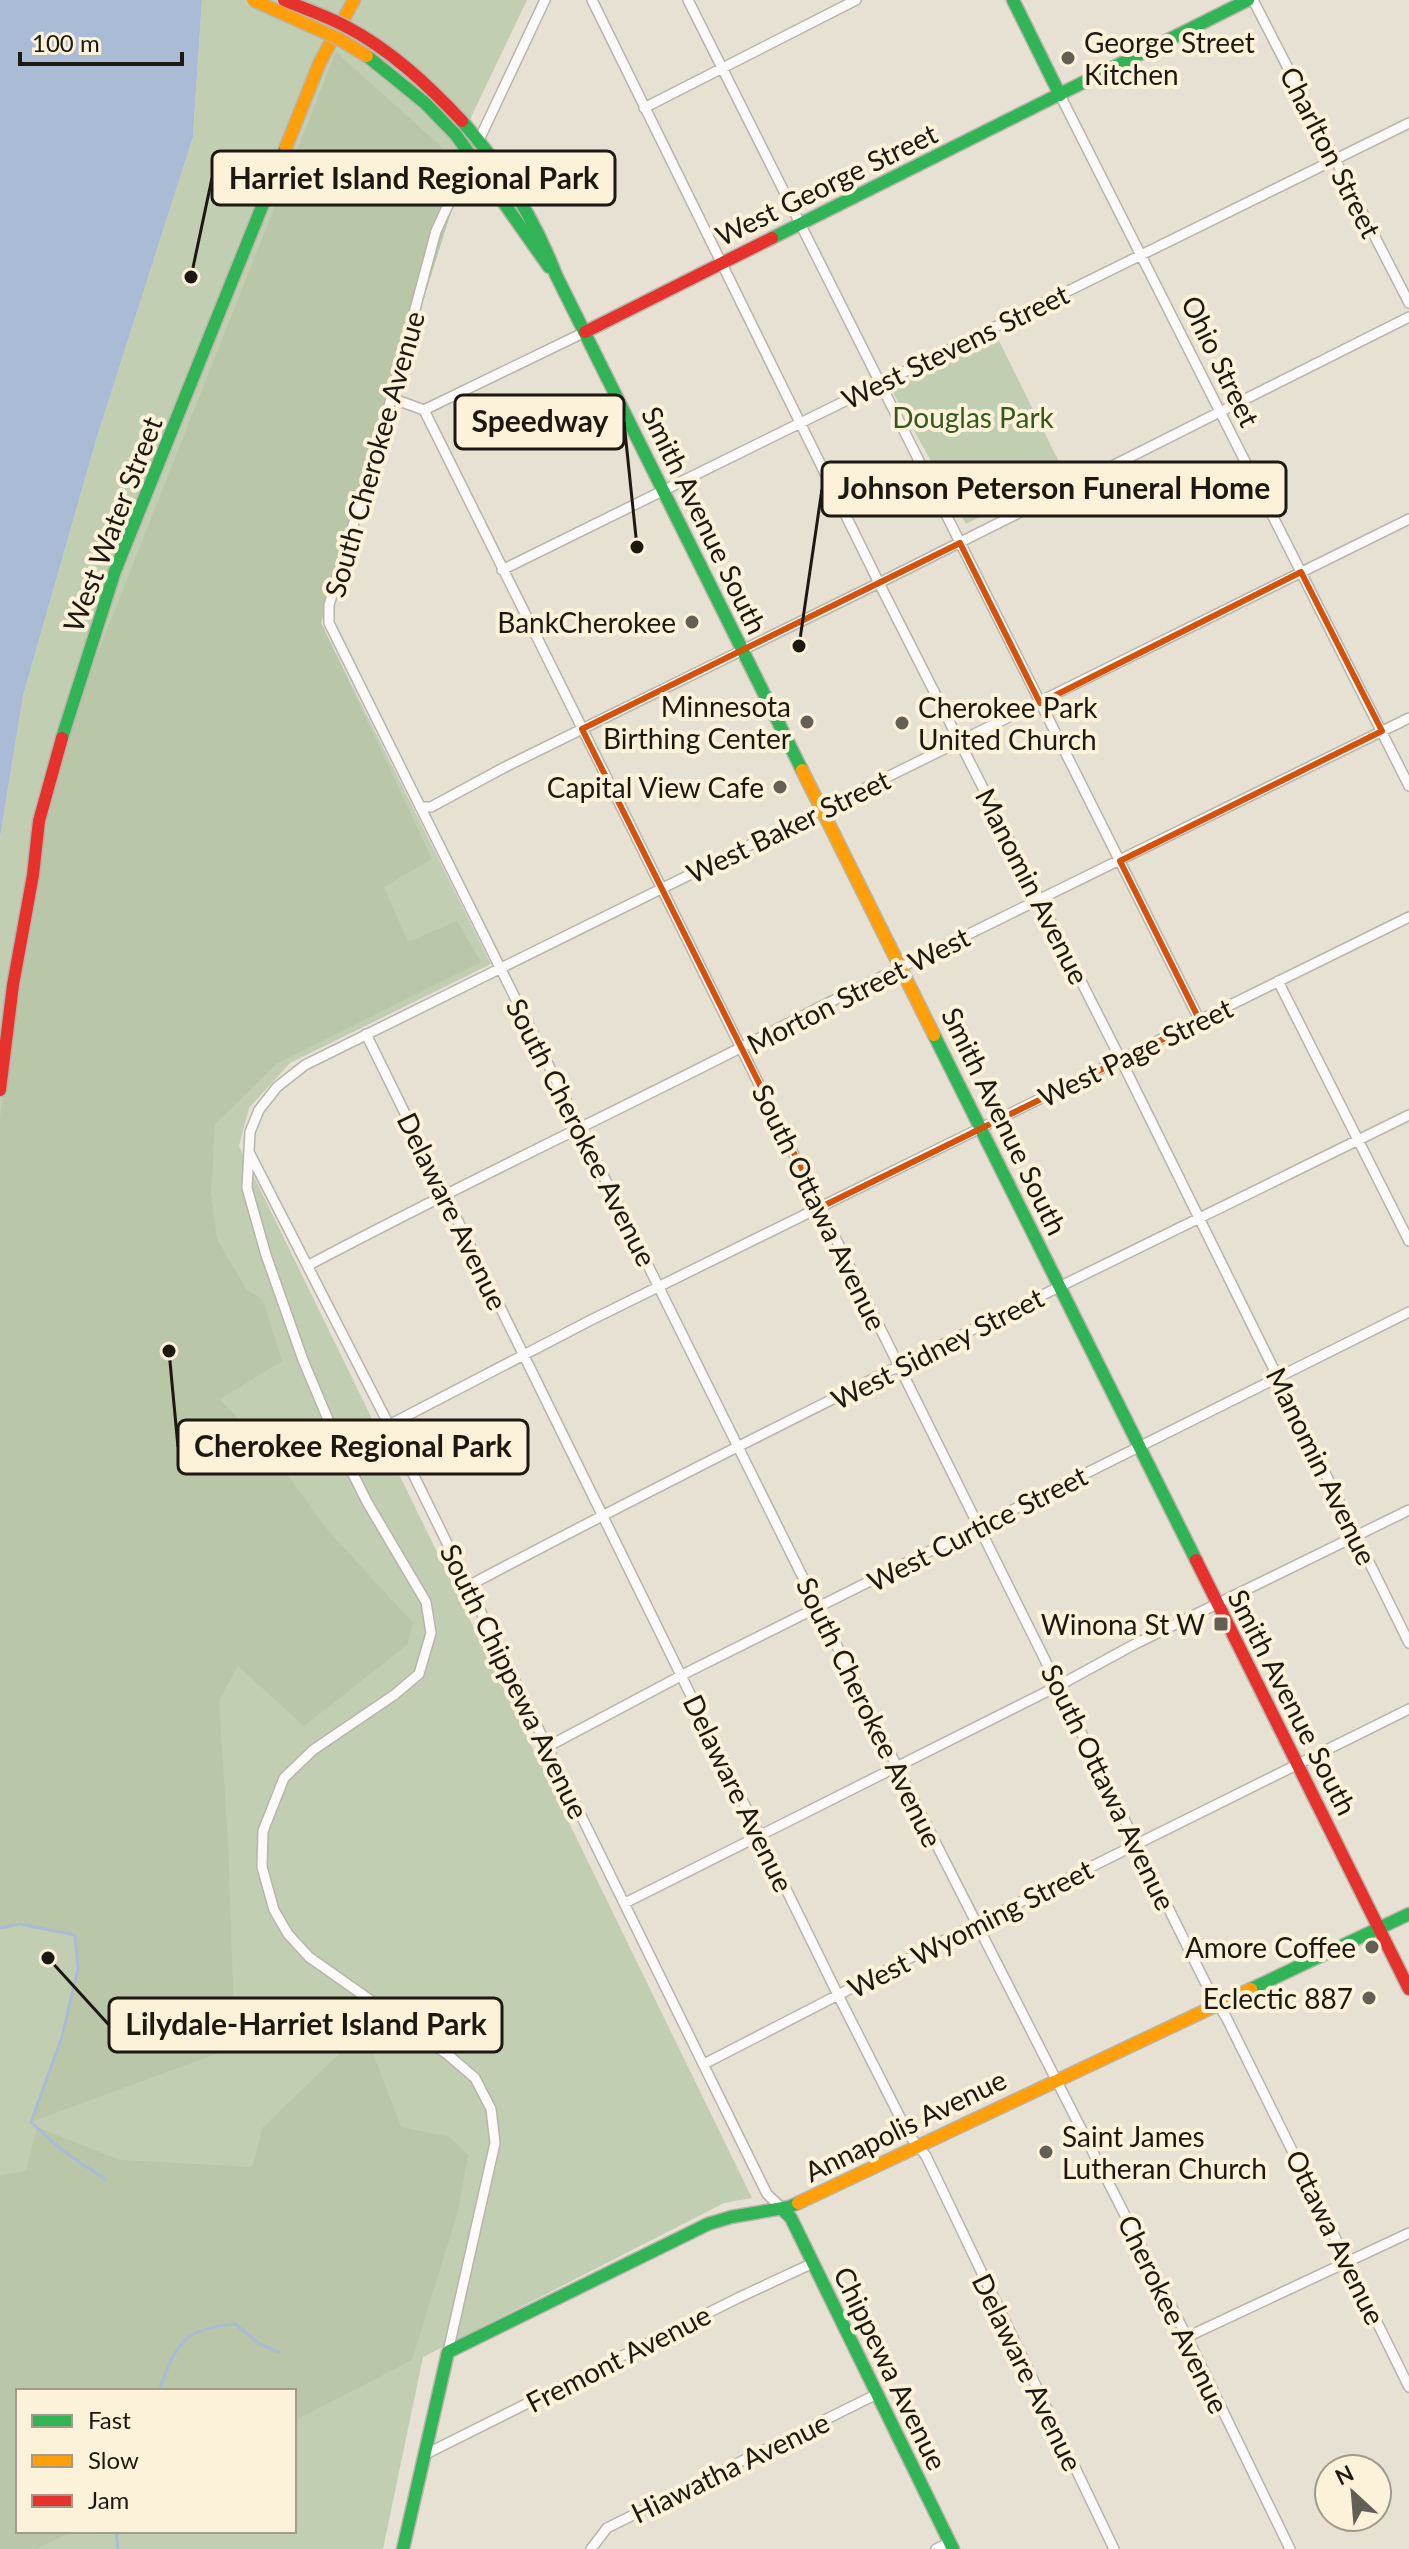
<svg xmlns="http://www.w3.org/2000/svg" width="1409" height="2549" viewBox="0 0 1409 2549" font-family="Lato,sans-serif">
<rect width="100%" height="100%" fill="#e7e1d4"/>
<!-- green -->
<path fill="#c2ceb1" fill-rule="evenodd" d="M202,0H527L473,113L422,244L321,623L491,964L290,1063L249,1108L239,1146L752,2198L724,2203L423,2357L383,2549H0V838L23,696L97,437L193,137ZM18,2391H294V2531H18Z
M995,333L1065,474L966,524L892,391L895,384Z"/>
<!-- forest -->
<path fill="#b9c6a8" d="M336,52L465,168L321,623L432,859L384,887L408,942L457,921L481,962L276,1064L215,1124L211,1193L217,1239L246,1289L263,1300L282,1361L220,1399L286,1472L323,1525L413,1623L407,1645L304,1726L238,1666L219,1701L228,1842L235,2047L31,2122L62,2037L78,1968L75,1936L20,1924L0,1928V1117L53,766Z
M364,2030L401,2127L450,2137L468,2155L458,2211L412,2360L294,2421V2391H18V2531H73L37,2549H0V2175L26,2171L37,2127L120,2160L252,2167L263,2127Z"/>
<!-- water -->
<path fill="#aabcd5" d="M0,0H202L193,137L97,437L23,696L0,838Z"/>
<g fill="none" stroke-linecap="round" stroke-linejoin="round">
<!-- stream -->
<path stroke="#aabcd5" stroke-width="3" d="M0,1928L20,1924L75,1935L78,1968L62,2037L31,2122L63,2151L106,2180
M159,2391C164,2376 174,2349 186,2339C199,2329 220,2325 235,2324L260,2344L279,2352
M116,2531L118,2549"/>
<!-- street casing -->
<g stroke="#b9b4aa" stroke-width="12">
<path id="street" d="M592,0L879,583L1121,1060L1409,1643
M688,0L1200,1021
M1253,0L1409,303
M1060,95L1409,786
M644,108L856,0
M479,140L545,0
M471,155L436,231L388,410L329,605V623L897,1767L1187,2337L1290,2549
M391,398L424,410
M424,410L1210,1992L1226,2017L1409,2387
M424,410L585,332
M502,570L1409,123
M420,807H431L505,767L879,583L1409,317
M1278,981L1409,1241
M366,1034L838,1995L909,2135L926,2156L1114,2549
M249,1152L389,1425L767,2194L783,2209
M309,1265C476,1176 648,1097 816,1009L1409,718
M389,1425L591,1320L1409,917
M468,1586C778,1422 1095,1270 1409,1115
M547,1747L690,1671L1409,1312
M625,1903L1058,1686L1135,1644L1409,1510
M704,2064L976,1924L1409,1709
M1187,2337L1409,2233
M448,2352L495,2143L491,2109L475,2078L447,2054L309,1957L288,1934L274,1910L262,1867L263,1831L284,1778L313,1750L394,1695L419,1674L431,1633L426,1602L367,1502L340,1448L303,1360L266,1255L247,1188L250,1132L259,1110L277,1087L305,1065L1409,519
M424,2455L738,2298L813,2263
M591,2549L607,2528L877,2394
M936,2549L950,2542"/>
</g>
<!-- fast casing -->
<g stroke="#b9b4aa" stroke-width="15">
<path id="fast" d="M1013,0L1060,95
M367,56L425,103L456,135L549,267
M462,121C502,167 534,217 556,275L802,770
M772,238L1248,0
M62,738L115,571L286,147
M934,1035L1196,1560
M1251,1989L1409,1914
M783,2210L791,2218L953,2549
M403,2549L448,2352L708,2224L731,2217L789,2207L798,2203"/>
</g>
<!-- slow casing -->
<g stroke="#b9b4aa" stroke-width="15">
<path id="slow" d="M286,147L320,62L354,0
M802,770L934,1035
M798,2203L1251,1989"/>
</g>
<!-- jam casing -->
<g stroke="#b9b4aa" stroke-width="15">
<path id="jam" d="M585,332L772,238
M0,1090L13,985L33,875L39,821L62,738
M1196,1560L1409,1989"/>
</g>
<!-- street -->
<use href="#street" stroke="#fbfaf9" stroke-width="9"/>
<!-- fast -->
<use href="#fast" stroke="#30b455" stroke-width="12"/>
<!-- slow -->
<use href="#slow" stroke="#ff9f0a" stroke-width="12"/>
<!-- jam -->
<use href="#jam" stroke="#e5322d" stroke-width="12"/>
<!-- slow-bridge casing -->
<g stroke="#b9b4aa" stroke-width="15" stroke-linecap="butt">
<path id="slow-bridge" d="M253,0L339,39L367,56"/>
</g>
<!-- jam-bridge casing -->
<g stroke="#b9b4aa" stroke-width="15" stroke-linecap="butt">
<path id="jam-bridge" d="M284,0C305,9 327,16 347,27C391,50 428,85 462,121"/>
</g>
<!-- slow-bridge -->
<use href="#slow-bridge" stroke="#ff9f0a" stroke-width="12"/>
<!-- jam-bridge -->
<use href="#jam-bridge" stroke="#e5322d" stroke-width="12"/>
</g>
<!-- marked area -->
<path fill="none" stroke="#d4530c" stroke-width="6" stroke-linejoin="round" d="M960,543L1040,703L1301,572L1382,731L1120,861L1200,1021L821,1207L582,729Z"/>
<!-- markers -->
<g fill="#645f55" stroke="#fcf1d9" stroke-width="3">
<circle cx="1068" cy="58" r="8"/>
<circle cx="692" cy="622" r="8"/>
<circle cx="807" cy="722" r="8"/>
<circle cx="902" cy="723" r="8"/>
<circle cx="780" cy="787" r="8"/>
<rect x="1213" y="1616" width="16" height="16" rx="4"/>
<circle cx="1372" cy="1947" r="8"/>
<circle cx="1369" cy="1998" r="8"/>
<circle cx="1046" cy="2152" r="8"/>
</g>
<g text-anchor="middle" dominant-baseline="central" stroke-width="8" stroke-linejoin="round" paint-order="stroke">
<!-- poi labels -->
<g font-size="28" fill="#1d1911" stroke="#fcf1d9" text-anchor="end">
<text x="1084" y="42" text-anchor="start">George Street<tspan x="1084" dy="32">Kitchen</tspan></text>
<text x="676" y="622">BankCherokee</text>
<text x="791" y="706">Minnesota<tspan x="791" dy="32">Birthing Center</tspan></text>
<text x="918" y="707" text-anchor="start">Cherokee Park<tspan x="918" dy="32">United Church</tspan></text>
<text x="764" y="787">Capital View Cafe</text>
<text x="1205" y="1624">Winona St W</text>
<text x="1356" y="1947">Amore Coffee</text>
<text x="1353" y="1998">Eclectic 887</text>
<text x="1062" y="2136" text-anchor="start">Saint James<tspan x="1062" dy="32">Lutheran Church</tspan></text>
</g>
<!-- street labels -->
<g font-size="28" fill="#1d1911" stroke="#fcf1d9">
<text transform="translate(1331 152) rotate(63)">Charlton Street</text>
<text transform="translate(826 184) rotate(-26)">West George Street</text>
<text transform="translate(955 346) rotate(-26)">West Stevens Street</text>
<text transform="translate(1221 361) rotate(64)">Ohio Street</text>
<text transform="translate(374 454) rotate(-74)">South Cherokee Avenue</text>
<text transform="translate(705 520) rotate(64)">Smith Avenue South</text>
<text transform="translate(112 524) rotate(-69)">West Water Street</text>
<text transform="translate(788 826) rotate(-26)">West Baker Street</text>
<text transform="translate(1033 886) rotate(63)">Manomin Avenue</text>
<text transform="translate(858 990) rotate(-27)">Morton Street West</text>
<text transform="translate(1135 1052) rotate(-26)">West Page Street</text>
<text transform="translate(1005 1121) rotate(64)">Smith Avenue South</text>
<text transform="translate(582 1132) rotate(63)">South Cherokee Avenue</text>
<text transform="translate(820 1207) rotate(64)">South Ottawa Avenue</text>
<text transform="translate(453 1211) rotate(64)">Delaware Avenue</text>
<text transform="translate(937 1348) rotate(-27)">West Sidney Street</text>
<text transform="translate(1322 1466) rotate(64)">Manomin Avenue</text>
<text transform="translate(977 1528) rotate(-27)">West Curtice Street</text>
<text transform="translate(515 1681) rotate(64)">South Chippewa Avenue</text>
<text transform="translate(1293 1702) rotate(63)">Smith Avenue South</text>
<text transform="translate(870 1712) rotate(64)">South Cherokee Avenue</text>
<text transform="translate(1109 1787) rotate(64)">South Ottawa Avenue</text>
<text transform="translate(739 1793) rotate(64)">Delaware Avenue</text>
<text transform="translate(970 1928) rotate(-27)">West Wyoming Street</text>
<text transform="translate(905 2125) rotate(-26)">Annapolis Avenue</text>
<text transform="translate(1336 2237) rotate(64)">Ottawa Avenue</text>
<text transform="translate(1174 2314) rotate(64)">Cherokee Avenue</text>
<text transform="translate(618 2358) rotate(-27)">Fremont Avenue</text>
<text transform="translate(891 2368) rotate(64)">Chippewa Avenue</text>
<text transform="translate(1028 2372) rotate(64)">Delaware Avenue</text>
<text transform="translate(730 2467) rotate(-26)">Hiawatha Avenue</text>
</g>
<!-- park labels -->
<g font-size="28" fill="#35581b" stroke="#fcf1d9">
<text x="973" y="417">Douglas Park</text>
</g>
</g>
<!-- callouts -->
<path fill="none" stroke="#1d1911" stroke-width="3" d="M191 277L212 178M637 547L624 422M799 646L822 489M169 1351L178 1447M48 1958L109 2025"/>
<g fill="#1d1911" stroke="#fcf1d9" stroke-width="3">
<circle cx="191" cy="277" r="8"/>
<circle cx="637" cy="547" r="8"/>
<circle cx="799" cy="646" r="8"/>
<circle cx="169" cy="1351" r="8"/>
<circle cx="48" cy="1958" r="8"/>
</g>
<g fill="#fcf1d9" stroke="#1d1911" stroke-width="3">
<rect x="212" y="151" width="403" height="54" rx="8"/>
<rect x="455" y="395" width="169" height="54" rx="8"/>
<rect x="822" y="462" width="464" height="54" rx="8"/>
<rect x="178" y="1420" width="350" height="54" rx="8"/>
<rect x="109" y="1998" width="393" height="54" rx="8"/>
</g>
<g font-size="30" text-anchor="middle" font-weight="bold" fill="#1d1911">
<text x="414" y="189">Harriet Island Regional Park</text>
<text x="540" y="432">Speedway</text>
<text x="1054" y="499">Johnson Peterson Funeral Home</text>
<text x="353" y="1457">Cherokee Regional Park</text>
<text x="306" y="2035">Lilydale-Harriet Island Park</text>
</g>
<!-- legend -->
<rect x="16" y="2389" width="280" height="144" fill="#fcf1d9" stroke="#a39b89" stroke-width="2"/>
<rect x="32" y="2415" width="40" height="12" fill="#30b455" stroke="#a39b89" stroke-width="2"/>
<text x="88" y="2429" font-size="24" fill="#1d1911">Fast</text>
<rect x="32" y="2455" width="40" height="12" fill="#ff9f0a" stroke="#a39b89" stroke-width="2"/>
<text x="88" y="2469" font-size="24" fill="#1d1911">Slow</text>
<rect x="32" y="2495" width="40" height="12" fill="#e5322d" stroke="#a39b89" stroke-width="2"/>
<text x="88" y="2509" font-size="24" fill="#1d1911">Jam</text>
<!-- north arrow -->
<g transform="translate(1353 2493) rotate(334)"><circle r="38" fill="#fcf1d9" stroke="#a39b89" stroke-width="2"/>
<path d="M0-6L14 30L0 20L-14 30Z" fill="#645f55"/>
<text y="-12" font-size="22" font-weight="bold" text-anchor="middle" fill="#1d1911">N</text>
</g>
<!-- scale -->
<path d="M20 52v12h162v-12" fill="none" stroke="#1d1911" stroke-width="4"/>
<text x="32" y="52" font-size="24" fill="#1d1911" stroke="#fcf1d9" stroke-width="6" paint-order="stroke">100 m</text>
</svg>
